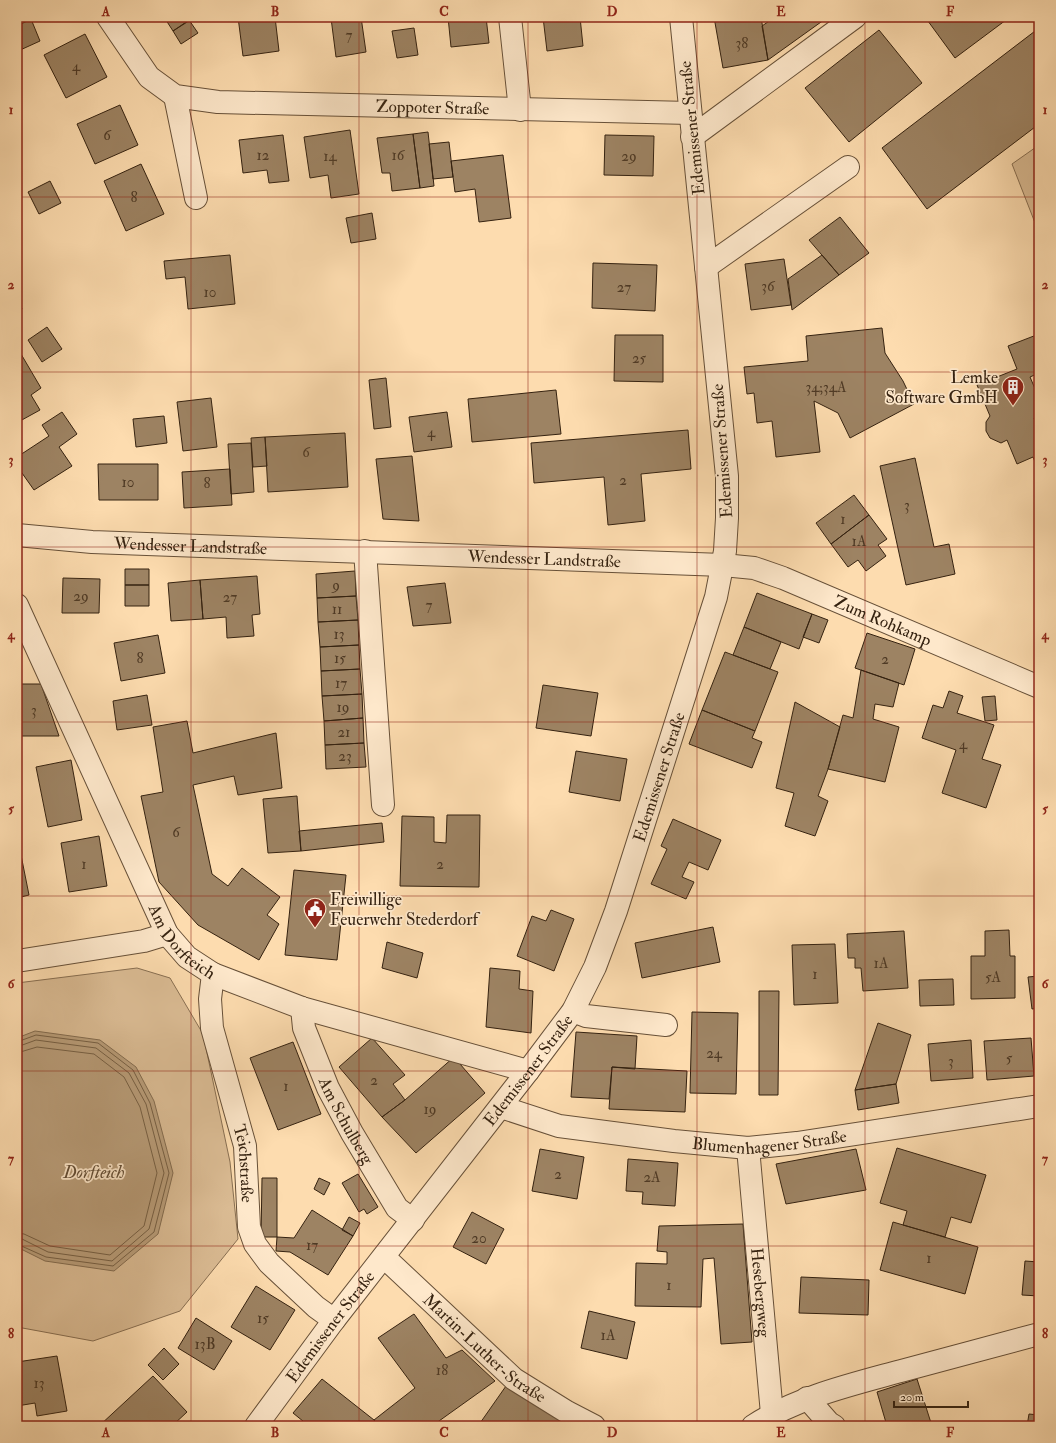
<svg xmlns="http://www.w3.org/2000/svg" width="1056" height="1443" viewBox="0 0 1056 1443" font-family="'IM FELL Double Pica',serif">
<rect width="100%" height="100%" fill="#fddcaf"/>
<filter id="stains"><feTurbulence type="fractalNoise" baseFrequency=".005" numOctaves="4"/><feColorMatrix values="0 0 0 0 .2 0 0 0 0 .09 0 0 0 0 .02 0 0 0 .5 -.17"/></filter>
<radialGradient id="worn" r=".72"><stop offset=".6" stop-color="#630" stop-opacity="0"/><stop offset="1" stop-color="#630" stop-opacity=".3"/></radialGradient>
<!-- green -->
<path fill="#dbbc94" stroke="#886f52" d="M1039,145V233L1012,164Z
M137,968L170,978L203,1034L230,1162L238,1239L180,1311L93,1341L17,1327V983Z"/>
<!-- water -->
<path fill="#b99d79" stroke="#846c4f" d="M35,1031L100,1040L136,1067L154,1101L173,1173L158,1234L114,1271L45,1261L17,1247V1038Z"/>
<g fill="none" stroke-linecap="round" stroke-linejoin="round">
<!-- shore -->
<path stroke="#776044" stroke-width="1" d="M17,1042L36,1035L98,1043L133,1070L150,1103L169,1173L154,1232L113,1266L46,1257L17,1244
M17,1047L36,1040L96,1048L129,1073L146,1104L164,1173L149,1229L112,1261L48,1252L22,1239H17
M17,1053L37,1047L94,1054L124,1077L140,1107L157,1173L144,1226L110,1255L50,1246L24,1234L17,1233"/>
</g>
<!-- building -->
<path fill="#9d8363" stroke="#352210" d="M17,17H30L17,23Z
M164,17H195L173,31Z
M238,17H275L279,51L243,56Z
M336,17H361L366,52L336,57L331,18Z
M448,17H486L489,43L451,47Z
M543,17H580L583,46L547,51Z
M714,17H761L768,60L723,68Z
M775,17H828L768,60L762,26Z
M925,17H1010L955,58Z
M31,19L40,41L18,51L17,26Z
M189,20L198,33L181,44L173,31Z
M414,28L418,55L397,58L392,31Z
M1039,28V124L927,209L882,148Z
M879,30L922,83L849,142L805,88Z
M85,34L107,77L66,98L44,55Z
M120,105L138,145L95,164L77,124Z
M350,130L359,194L331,198L328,175L310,178L304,137Z
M428,132L434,186L420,188L413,134Z
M413,134L420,188L392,191L390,173H382L377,138Z
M283,135L289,181L269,183L267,170L243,173L239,140Z
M605,135L654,136L653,176L604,175Z
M449,142L453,177L433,179L429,144Z
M503,155L511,218L479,222L475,189L455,192L451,161Z
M141,164L164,214L126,231L104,181Z
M50,181L61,203L39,214L28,192Z
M372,213L376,239L351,243L346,218Z
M840,217L869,253L839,275L809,240Z
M230,255L235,304L188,309L185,277L166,279L164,261Z
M822,255L839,275L792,310L788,279Z
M784,259L791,305L751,310L745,264Z
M593,263L657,265L655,311L592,308Z
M17,299L22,309L17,312Z
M47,327L62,349L42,362L28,340Z
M882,328L885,353L903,381L914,404L850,438L838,413L814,401L820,452L776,457L772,421L757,423L754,393L747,394L744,367L808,361L806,336Z
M1039,334V373L1030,377L1039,398V416L1034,418L1039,432V472L1033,457L1017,464L1007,440L1001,443L990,438L986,431V422L990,416L977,385L1017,369L1008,346Z
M615,335H663V382L614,381Z
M21,354L41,388L31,395L40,410L20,421L17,416V356Z
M386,378L391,427L374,429L369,380Z
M556,390L561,434L472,442L468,399Z
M211,398L217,447L183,451L177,402Z
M62,412L77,434L59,447L72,466L34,490L17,466V457L49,436L42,425Z
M447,412L452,447L414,452L409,417Z
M164,416L167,443L136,447L133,419Z
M688,430L691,469L641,474L645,521L608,525L604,477L534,483L531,443Z
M345,433L348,487L268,492L265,437Z
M265,437L267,466L253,467L251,438Z
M251,443L254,492L231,494L228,444Z
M412,456L419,521L383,519L376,459Z
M915,458L934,547L949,544L955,574L906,585L880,466Z
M98,464H158V500H99Z
M230,469L232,505L184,508L182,472Z
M854,495L869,515L831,544L816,523Z
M869,515L887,539L878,545L886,556L866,571L858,560L848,567L831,544Z
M125,569H149V585H125Z
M355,571L356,596L317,598L316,574Z
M257,576L260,614L252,615L254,636L227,638L226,617L203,619L200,580Z
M63,578L100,579L99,613H62Z
M200,580L203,619L171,621L168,583Z
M445,583L451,623L413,626L407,587Z
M125,585H149V606H125Z
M757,593L812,614L799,649L744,627Z
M356,596L358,620L318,622L317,598Z
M812,614L828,620L819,643L803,637Z
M358,620L359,645L320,647L318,622Z
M744,627L781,642L770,669L733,655Z
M867,633L915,649L904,685L855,668Z
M158,635L165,673L121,681L114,643Z
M359,645L360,669L321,671L320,647Z
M725,652L778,672L755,731L702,710Z
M360,669L362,694L322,696L321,671Z
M861,670L899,683L893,707L875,704L873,719L899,727L885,782L828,769L843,715L853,718Z
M17,684H41L59,736H17Z
M543,685L598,693L591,736L536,728Z
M949,691L963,696L957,713L994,725L982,759L1001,765L986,808L942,793L956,750L922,738L933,705L943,708Z
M362,694L363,718L324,721L322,696Z
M147,695L152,725L117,730L113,701Z
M995,696L997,720L985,721L982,697Z
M795,702L840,727L828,769L818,796L828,801L815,836L785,826L794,793L776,788Z
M702,710L755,731L752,738L762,742L752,768L689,744Z
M363,718L364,743L325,745L324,721Z
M187,721L193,753L276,733L282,788L238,795L234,776L193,785L212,874L228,886L242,868L280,897L267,915L279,924L259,960L198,925L159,882L141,796L163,792L153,727Z
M364,743L366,767L326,769L325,745Z
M576,751L627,759L620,801L569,792Z
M71,760L82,820L48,827L36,767Z
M297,796L301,851L268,853L263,799Z
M447,815H480L479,887L400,886L402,816L434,817V842L446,843Z
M673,819L721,840L708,870L689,862L682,877L694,882L686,899L651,884L667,849L661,846Z
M382,823L384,842L301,851L299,831Z
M99,836L107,886L69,892L61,843Z
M20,850L29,895L17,898V851Z
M294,870L346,875L337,960L285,955Z
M551,910L574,919L554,971L517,956L532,916L546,921Z
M713,927L720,962L642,978L635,943Z
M1009,930L1010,956H1015V998L971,999V956H985V931Z
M904,931L908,988L863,991L861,968H855V958H848L847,934Z
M387,942L423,953L417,978L382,968Z
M835,944L838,1003L794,1005L792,945Z
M490,968L520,971L519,989L533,991L531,1033L486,1027Z
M1039,976V1008L1032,1009L1028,977Z
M953,979L954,1005L920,1006L919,980Z
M759,991H779L778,1095H759Z
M692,1012L738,1013L736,1094L690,1093Z
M878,1023L911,1035L896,1084L855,1090Z
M576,1032L637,1036L635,1069L612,1067L609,1099L571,1097Z
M372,1038L405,1075L393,1084L405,1100L382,1117L339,1067Z
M1031,1038L1034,1076L987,1080L984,1041Z
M971,1040L973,1078L931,1081L928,1044Z
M293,1042L321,1114L278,1130L250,1058Z
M454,1057L485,1093L416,1153L382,1117L405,1100Z
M612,1067L687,1071L685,1112L609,1109Z
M896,1084L899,1103L858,1110L855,1090Z
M897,1148L986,1175L971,1223L951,1217L945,1237L903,1225L907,1211L880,1203Z
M540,1149L584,1157L577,1199L532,1191Z
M856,1149L866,1190L786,1204L776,1164Z
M628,1159L678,1163L675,1206L642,1204L643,1192L626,1191Z
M358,1174L378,1207L367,1214L364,1209L359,1212L342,1183Z
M262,1178H277V1237H261Z
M319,1178L330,1183L324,1195L314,1189Z
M312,1210L353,1236L328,1275L290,1252L276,1251L277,1237L294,1238Z
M472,1212L504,1229L486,1264L453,1247Z
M349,1217L360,1223L353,1236L342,1230Z
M893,1222L978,1247L965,1294L880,1270Z
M743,1224L752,1342L721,1344L714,1258L703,1259L701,1307L635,1306L636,1263L667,1264V1252L657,1251L659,1226Z
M1025,1261L1039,1262V1296L1022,1295Z
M801,1277L869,1280L868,1315L799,1313Z
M256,1286L295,1310L270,1350L231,1327Z
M589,1311L635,1322L627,1359L581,1348Z
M414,1314L446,1358L462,1350L495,1381L432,1426H379L374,1420L415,1388L378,1338Z
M196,1318L232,1341L214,1370L178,1348Z
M164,1348L179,1364L163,1380L148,1365Z
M57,1356L67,1411L37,1416L35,1403L17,1406V1362Z
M153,1376L187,1412L172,1426H99Z
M322,1379L374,1420L379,1426H309L293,1413Z
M917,1379L932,1426H887L877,1392Z
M506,1386L576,1426H478Z
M1029,1414L1039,1415V1426H1027Z"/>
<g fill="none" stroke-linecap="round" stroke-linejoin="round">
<!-- minor casing -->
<g stroke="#675038" stroke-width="24">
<g id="minor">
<path id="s1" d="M108,17L149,77L175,96L218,102L690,113"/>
<path d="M510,17L520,110"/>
<path d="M175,96L196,198"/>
<path d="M692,137L855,17"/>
<path d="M706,267L848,167"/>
<path id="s2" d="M17,535L92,542L723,565L754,568L783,578L1039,687"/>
<path d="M365,551L383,805"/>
<path id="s3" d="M17,605L167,934L187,957L213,974L302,1008L528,1071"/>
<path d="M17,961L144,941L167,934"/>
<path id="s4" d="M213,974L210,999L212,1028L245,1146L249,1227L255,1244L269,1263L316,1307L334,1320"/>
<path id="s5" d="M302,1008L304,1028L328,1088L352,1133L397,1208L413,1220"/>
<path d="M573,1011L586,1016L666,1025"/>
<path id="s6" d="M501,1107L559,1126L674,1141L748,1148L797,1143L1039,1106"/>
<path id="s7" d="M748,1148L772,1414"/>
<path id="s8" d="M384,1257L514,1379L567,1412L594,1426"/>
<path d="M807,1398L829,1423L834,1426"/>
<path id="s9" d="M256,1426L334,1320L528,1071L573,1011L595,967L616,911L716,597L725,551L727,518V476L681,17"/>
<path d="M753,1426C798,1397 850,1385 901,1371C947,1359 993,1346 1039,1334"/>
</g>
</g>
<!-- minor -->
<use href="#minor" stroke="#fee8cb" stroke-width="22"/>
</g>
<!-- grid -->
<path fill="none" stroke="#8f2418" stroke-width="1" stroke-opacity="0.55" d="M191,17V1426M359,17V1426M528,17V1426M697,17V1426M865,17V1426M17,197H1039M17,372H1039M17,547H1039M17,722H1039M17,896H1039M17,1071H1039M17,1246H1039"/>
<!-- icons -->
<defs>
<g id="building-pin" transform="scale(1.15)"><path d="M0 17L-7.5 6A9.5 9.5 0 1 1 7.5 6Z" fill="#8f2418" stroke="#fee8cb"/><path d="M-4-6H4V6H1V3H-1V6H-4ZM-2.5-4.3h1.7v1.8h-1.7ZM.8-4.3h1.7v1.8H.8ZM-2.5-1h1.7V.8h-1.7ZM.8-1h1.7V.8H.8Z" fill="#fff"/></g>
<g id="civic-pin" transform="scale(1.15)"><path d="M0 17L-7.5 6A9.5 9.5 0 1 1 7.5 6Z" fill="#8f2418" stroke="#fee8cb"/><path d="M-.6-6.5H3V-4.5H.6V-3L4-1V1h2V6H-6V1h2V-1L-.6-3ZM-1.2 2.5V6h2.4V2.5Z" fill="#fff"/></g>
</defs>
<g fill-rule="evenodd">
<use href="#building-pin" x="1013" y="387"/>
<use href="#civic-pin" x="315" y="909"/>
</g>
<g text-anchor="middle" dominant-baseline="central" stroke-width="3.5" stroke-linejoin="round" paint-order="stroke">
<!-- number labels -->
<g font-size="15" fill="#4f3a25">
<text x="349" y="35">7</text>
<text x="742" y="43">38</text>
<text x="76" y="66">4</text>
<text x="107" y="135">6</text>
<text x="263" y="155">12</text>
<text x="398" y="155">16</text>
<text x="330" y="156">14</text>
<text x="629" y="156">29</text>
<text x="134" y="197">8</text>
<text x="768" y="286">36</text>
<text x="624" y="287">27</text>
<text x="210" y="292">10</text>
<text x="639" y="358">25</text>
<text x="826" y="387">34;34A</text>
<text x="431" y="432">4</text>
<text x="306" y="452">6</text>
<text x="623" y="480">2</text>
<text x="128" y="482">10</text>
<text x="207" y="483">8</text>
<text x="907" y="505">3</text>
<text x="843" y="519">1</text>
<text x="859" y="541">1A</text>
<text x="336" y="585">9</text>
<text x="81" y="596">29</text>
<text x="230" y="597">27</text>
<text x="429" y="605">7</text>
<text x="337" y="609">11</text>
<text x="339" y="634">13</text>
<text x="140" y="658">8</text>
<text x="340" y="658">15</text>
<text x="885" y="659">2</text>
<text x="341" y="683">17</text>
<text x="343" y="707">19</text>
<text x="34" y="710">3</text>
<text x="344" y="732">21</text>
<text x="963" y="744">4</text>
<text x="345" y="756">23</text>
<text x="176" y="832">6</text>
<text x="84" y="864">1</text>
<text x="440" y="864">2</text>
<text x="881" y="963">1A</text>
<text x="815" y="974">1</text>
<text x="993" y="977">5A</text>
<text x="714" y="1053">24</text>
<text x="1009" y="1058">5</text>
<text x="951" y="1061">3</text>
<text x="374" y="1080">2</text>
<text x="286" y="1086">1</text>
<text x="430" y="1109">19</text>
<text x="558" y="1174">2</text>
<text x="652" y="1177">2A</text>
<text x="479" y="1238">20</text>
<text x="312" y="1245">17</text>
<text x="929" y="1258">1</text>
<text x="669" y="1285">1</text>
<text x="263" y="1318">15</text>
<text x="608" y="1335">1A</text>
<text x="205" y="1344">13B</text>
<text x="442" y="1370">18</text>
<text x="39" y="1383">13</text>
</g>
<!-- street labels -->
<g font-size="17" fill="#352210" stroke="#fee8cb">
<text stroke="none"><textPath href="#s1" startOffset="363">Zoppoter Straße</textPath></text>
<text transform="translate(692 128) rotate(-96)">Edemissener Straße</text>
<text transform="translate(722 451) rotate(-94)">Edemissener Straße</text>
<text stroke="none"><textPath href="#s2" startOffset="174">Wendesser Landstraße</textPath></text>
<text stroke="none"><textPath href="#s2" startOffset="528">Wendesser Landstraße</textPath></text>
<text stroke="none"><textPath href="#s2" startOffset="877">Zum Rohkamp</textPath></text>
<text stroke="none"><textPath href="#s9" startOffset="772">Edemissener Straße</textPath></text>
<text stroke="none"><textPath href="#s3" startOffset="377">Am Dorfteich</textPath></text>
<text stroke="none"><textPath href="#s9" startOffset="448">Edemissener Straße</textPath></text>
<text stroke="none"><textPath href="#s5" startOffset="122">Am Schulberg</textPath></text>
<text stroke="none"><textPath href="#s6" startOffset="273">Blumenhagener Straße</textPath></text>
<text stroke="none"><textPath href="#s4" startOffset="194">Teichstraße</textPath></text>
<text stroke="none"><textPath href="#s7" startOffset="145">Hesebergweg</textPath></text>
<text stroke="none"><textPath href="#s9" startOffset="124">Edemissener Straße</textPath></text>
<text stroke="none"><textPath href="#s8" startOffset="136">Martin-Luther-Straße</textPath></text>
</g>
<!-- poi labels -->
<g font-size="17" fill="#352210" stroke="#fee8cb" text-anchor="end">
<text x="998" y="377">Lemke<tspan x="998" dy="20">Software GmbH</tspan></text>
<text x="330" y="899" text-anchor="start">Freiwillige<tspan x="330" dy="20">Feuerwehr Stederdorf</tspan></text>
</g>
<!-- water labels -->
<g font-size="18" font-style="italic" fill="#634d35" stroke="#fee8cb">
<text x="94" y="1172">Dorfteich</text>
</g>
</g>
<!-- margin -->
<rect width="1056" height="1443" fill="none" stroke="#fddcaf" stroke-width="44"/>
<!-- scale -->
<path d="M894 1401v6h74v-6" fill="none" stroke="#352210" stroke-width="2"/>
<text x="900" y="1401" font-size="12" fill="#352210" stroke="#fee8cb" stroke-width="3" paint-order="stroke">20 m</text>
<rect x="22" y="22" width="1012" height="1399" fill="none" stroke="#8f2418" stroke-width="1.5"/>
<g font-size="13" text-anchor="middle" font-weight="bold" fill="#8f2418">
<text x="106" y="16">A</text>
<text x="275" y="16">B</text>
<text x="444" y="16">C</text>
<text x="612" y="16">D</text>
<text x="781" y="16">E</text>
<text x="950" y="16">F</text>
<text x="11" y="114">1</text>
<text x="1045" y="114">1</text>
<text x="11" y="289">2</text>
<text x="1045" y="289">2</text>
<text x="11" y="464">3</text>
<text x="1045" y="464">3</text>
<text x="11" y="639">4</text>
<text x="1045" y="639">4</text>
<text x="11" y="813">5</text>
<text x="1045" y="813">5</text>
<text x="11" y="988">6</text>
<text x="1045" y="988">6</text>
<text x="11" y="1163">7</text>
<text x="1045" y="1163">7</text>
<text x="11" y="1338">8</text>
<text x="1045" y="1338">8</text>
<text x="106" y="1437">A</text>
<text x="275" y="1437">B</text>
<text x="444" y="1437">C</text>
<text x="612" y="1437">D</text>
<text x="781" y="1437">E</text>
<text x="950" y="1437">F</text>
</g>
<rect width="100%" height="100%" filter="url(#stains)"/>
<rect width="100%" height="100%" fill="url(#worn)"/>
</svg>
